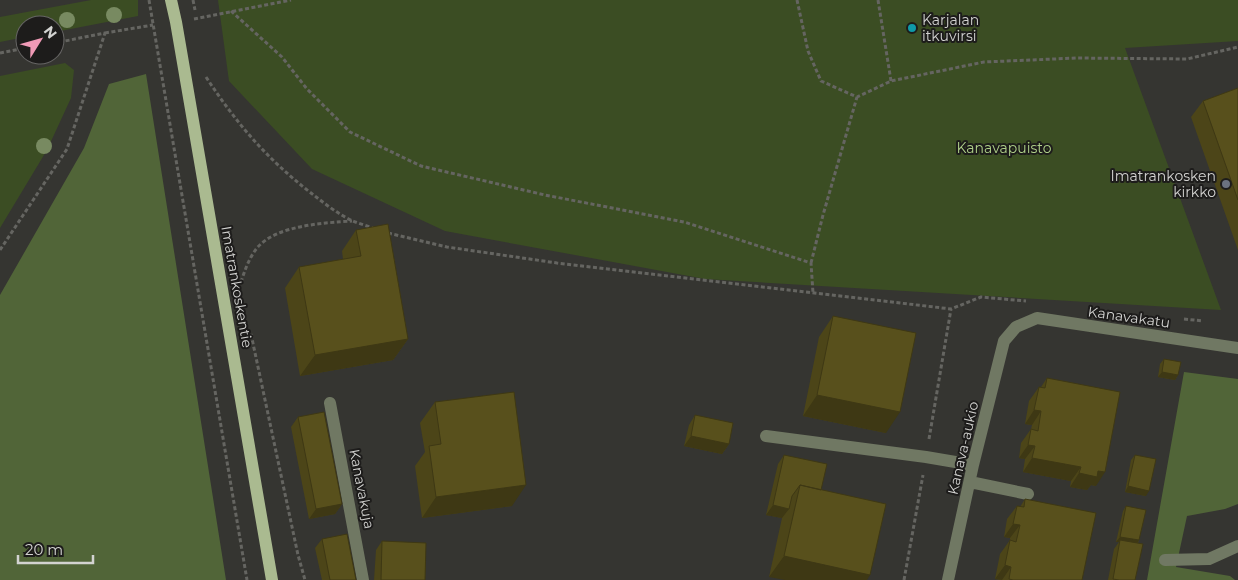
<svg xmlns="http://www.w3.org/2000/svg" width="1238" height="580" viewBox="0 0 1238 580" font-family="Montserrat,sans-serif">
<rect width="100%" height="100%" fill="#353531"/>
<!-- green -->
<path fill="#3b4d23" d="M91,0H138V16L55,32V25H25V37L0,42V17Z
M218,0H1238V41L1125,48L1221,310L705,279L445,231L312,169L229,81Z
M65,63L74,70L71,98L47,150L0,228V76Z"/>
<!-- forest -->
<path fill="#516538" d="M146,74L226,580H0V295L84,148L109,84Z
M1184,372L1238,379V504L1225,509L1187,516L1176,567L1230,576L1235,580H1147Z"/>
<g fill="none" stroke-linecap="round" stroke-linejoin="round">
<!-- path -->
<path stroke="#656561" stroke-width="3" stroke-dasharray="4 2.5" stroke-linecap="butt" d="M149,0L247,580
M193,0L195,10
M797,0L808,51L821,81L857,97L891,81L984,62L1077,58L1187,59L1238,47
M878,0L891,81
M231,11L282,57L307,89L350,132L421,166L545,195L684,222L811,263L813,293
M194,19L291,0
M105,33L153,25
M0,53L25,48
M206,77C237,124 266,158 311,193C324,203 339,215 353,221C360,224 368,226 375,229
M388,233L447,247L557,263L934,307L951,309L981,297L1026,301
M0,250L67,149L105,33L55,43
M811,263L823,215L857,97
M241,282C245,270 249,258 257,248C276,225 324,223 352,221
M1184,319L1203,321
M251,334L298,555L305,580
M929,439L951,309
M904,580L923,475"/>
<!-- minor -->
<path stroke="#707863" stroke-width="12" d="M330,403L363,580
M766,436L926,457L973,465
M970,482L1028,494
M1165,560L1209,559L1238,546
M948,580L973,465L1004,341L1016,327L1037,318L1238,348"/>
<!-- major -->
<path stroke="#aaba90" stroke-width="12" d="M171,0L176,22L272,580"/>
</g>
<!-- trees -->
<g fill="#788a61">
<circle cx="114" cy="15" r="8"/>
<circle cx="67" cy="20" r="8"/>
<circle cx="44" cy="146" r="8"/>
</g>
<!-- wall -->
<path fill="#4c4518" d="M1238,88V250L1191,117L1203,101Z
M356,230L408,339L393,360L300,376L285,288L299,267L343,259L342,251Z
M833,316L886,433L803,416L819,337Z
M1164,359L1178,375L1175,380L1158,377L1160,364Z
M1047,378L1096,486L1091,485L1087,490L1070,487L1071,481L1023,472L1025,459L1019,458L1021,443L1031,429L1032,425L1025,424L1029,401L1039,387H1041Z
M435,402L512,506L422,518L415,466L425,452L420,423Z
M695,415L729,444L722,454L684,446L689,425Z
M298,417L342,504L335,514L309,519L291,427Z
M784,455L821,490L886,504L769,577L782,518L766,515L778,464Z
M1135,455L1146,496L1125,492L1131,460Z
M1025,499L1082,580H1001L995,579L1000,554L1010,540V538L1004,537L1007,519L1017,506L1020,507Z
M1126,506L1139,540L1138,543L1135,580H1108L1114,549L1119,542H1116L1123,511Z
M322,539L356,580H322L315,548Z
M382,541L425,580H374L376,550Z"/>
<!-- shaded-wall -->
<path fill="#3e3814" d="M408,339L393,360L300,376L315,355Z
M1162,372L1178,375L1175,380L1158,377Z
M817,395L900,412L886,433L803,416Z
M1034,410L1041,411L1032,425L1025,424Z
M691,436L729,444L722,454L684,446Z
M1028,445L1035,446L1025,459L1019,458Z
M1032,458L1081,467L1071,481L1023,472Z
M1098,471L1105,472L1096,486L1091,485L1087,490L1070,487L1079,473Z
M526,485L512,506L422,518L436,497Z
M1128,486L1149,491L1146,496L1125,492Z
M342,504L335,514L309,519L316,509Z
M773,505L789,509L782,518L766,515Z
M1013,524L1020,525L1010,538L1004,537Z
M1120,537L1139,540L1136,545L1120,540L1119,542H1116Z
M784,556L870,575L867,580H785L769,577Z
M1005,565L1011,567L1002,580L995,579Z"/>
<!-- building -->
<path fill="#58501c" stroke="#3e3814" d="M1238,88V200L1203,101Z
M388,224L408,339L315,355L299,267L361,256L356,230Z
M833,316L916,333L900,412L817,395Z
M1164,359L1181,362L1178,375L1162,372Z
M1047,378L1120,392L1105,472L1098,471L1097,477L1079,473L1081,467L1032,458L1035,446L1028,445L1031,429L1038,431L1041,411L1034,410L1039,387L1045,388Z
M514,392L526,485L436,497L429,446L441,444L435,402Z
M324,412L342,504L316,509L298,417Z
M695,415L733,423L729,444L691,436Z
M784,455L827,464L821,490L800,485L792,496L789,509L773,505Z
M1135,455L1156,459L1149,491L1128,486Z
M800,485L886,504L870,575L784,556Z
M1025,499L1096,513L1082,580H1013L1009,579L1011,567L1005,565L1010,540L1016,542L1020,525L1013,524L1017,506L1024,507Z
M1126,506L1146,510L1139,540L1120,537Z
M347,534L356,580H330L322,539Z
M1120,540L1143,544L1135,580H1119L1113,579Z
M382,541L426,543L425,580H381Z"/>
<!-- markers -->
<circle fill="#0f9aa8" stroke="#1d1c1b" stroke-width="2" cx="912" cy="28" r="5"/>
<circle fill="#6b7280" stroke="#1d1c1b" stroke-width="2" cx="1226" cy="184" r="5"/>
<g text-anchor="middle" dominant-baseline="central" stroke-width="4" stroke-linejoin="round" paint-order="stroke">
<!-- poi labels -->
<g font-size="14" fill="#d3d3d1" stroke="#1d1c1b" text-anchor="start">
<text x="922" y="20">Karjalan<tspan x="922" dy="16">itkuvirsi</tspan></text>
<text x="1216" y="176" text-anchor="end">Imatrankosken<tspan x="1216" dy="16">kirkko</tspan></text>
</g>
<!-- park labels -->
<g font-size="14" fill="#afd089" stroke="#1d1c1b">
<text x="1004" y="148">Kanavapuisto</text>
</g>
<!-- street labels -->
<g font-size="14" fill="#d3d3d1" stroke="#1d1c1b">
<text transform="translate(237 287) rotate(80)">Imatrankoskentie</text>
<text transform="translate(1129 317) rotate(8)">Kanavakatu</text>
<text transform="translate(963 448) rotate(-77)">Kanava-aukio</text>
<text transform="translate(362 489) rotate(79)">Kanavakuja</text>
</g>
</g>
<!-- north arrow -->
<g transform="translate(40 40) rotate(53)"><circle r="24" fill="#1d1c1b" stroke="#666564"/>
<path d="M0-4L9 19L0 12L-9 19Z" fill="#f09ab6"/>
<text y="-8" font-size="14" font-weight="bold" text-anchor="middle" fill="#d3d3d1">N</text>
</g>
<!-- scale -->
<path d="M18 555v8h75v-8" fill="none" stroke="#d3d3d1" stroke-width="2.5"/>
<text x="25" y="555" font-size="15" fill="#d3d3d1" stroke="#1d1c1b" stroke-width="4" paint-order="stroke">20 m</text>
</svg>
